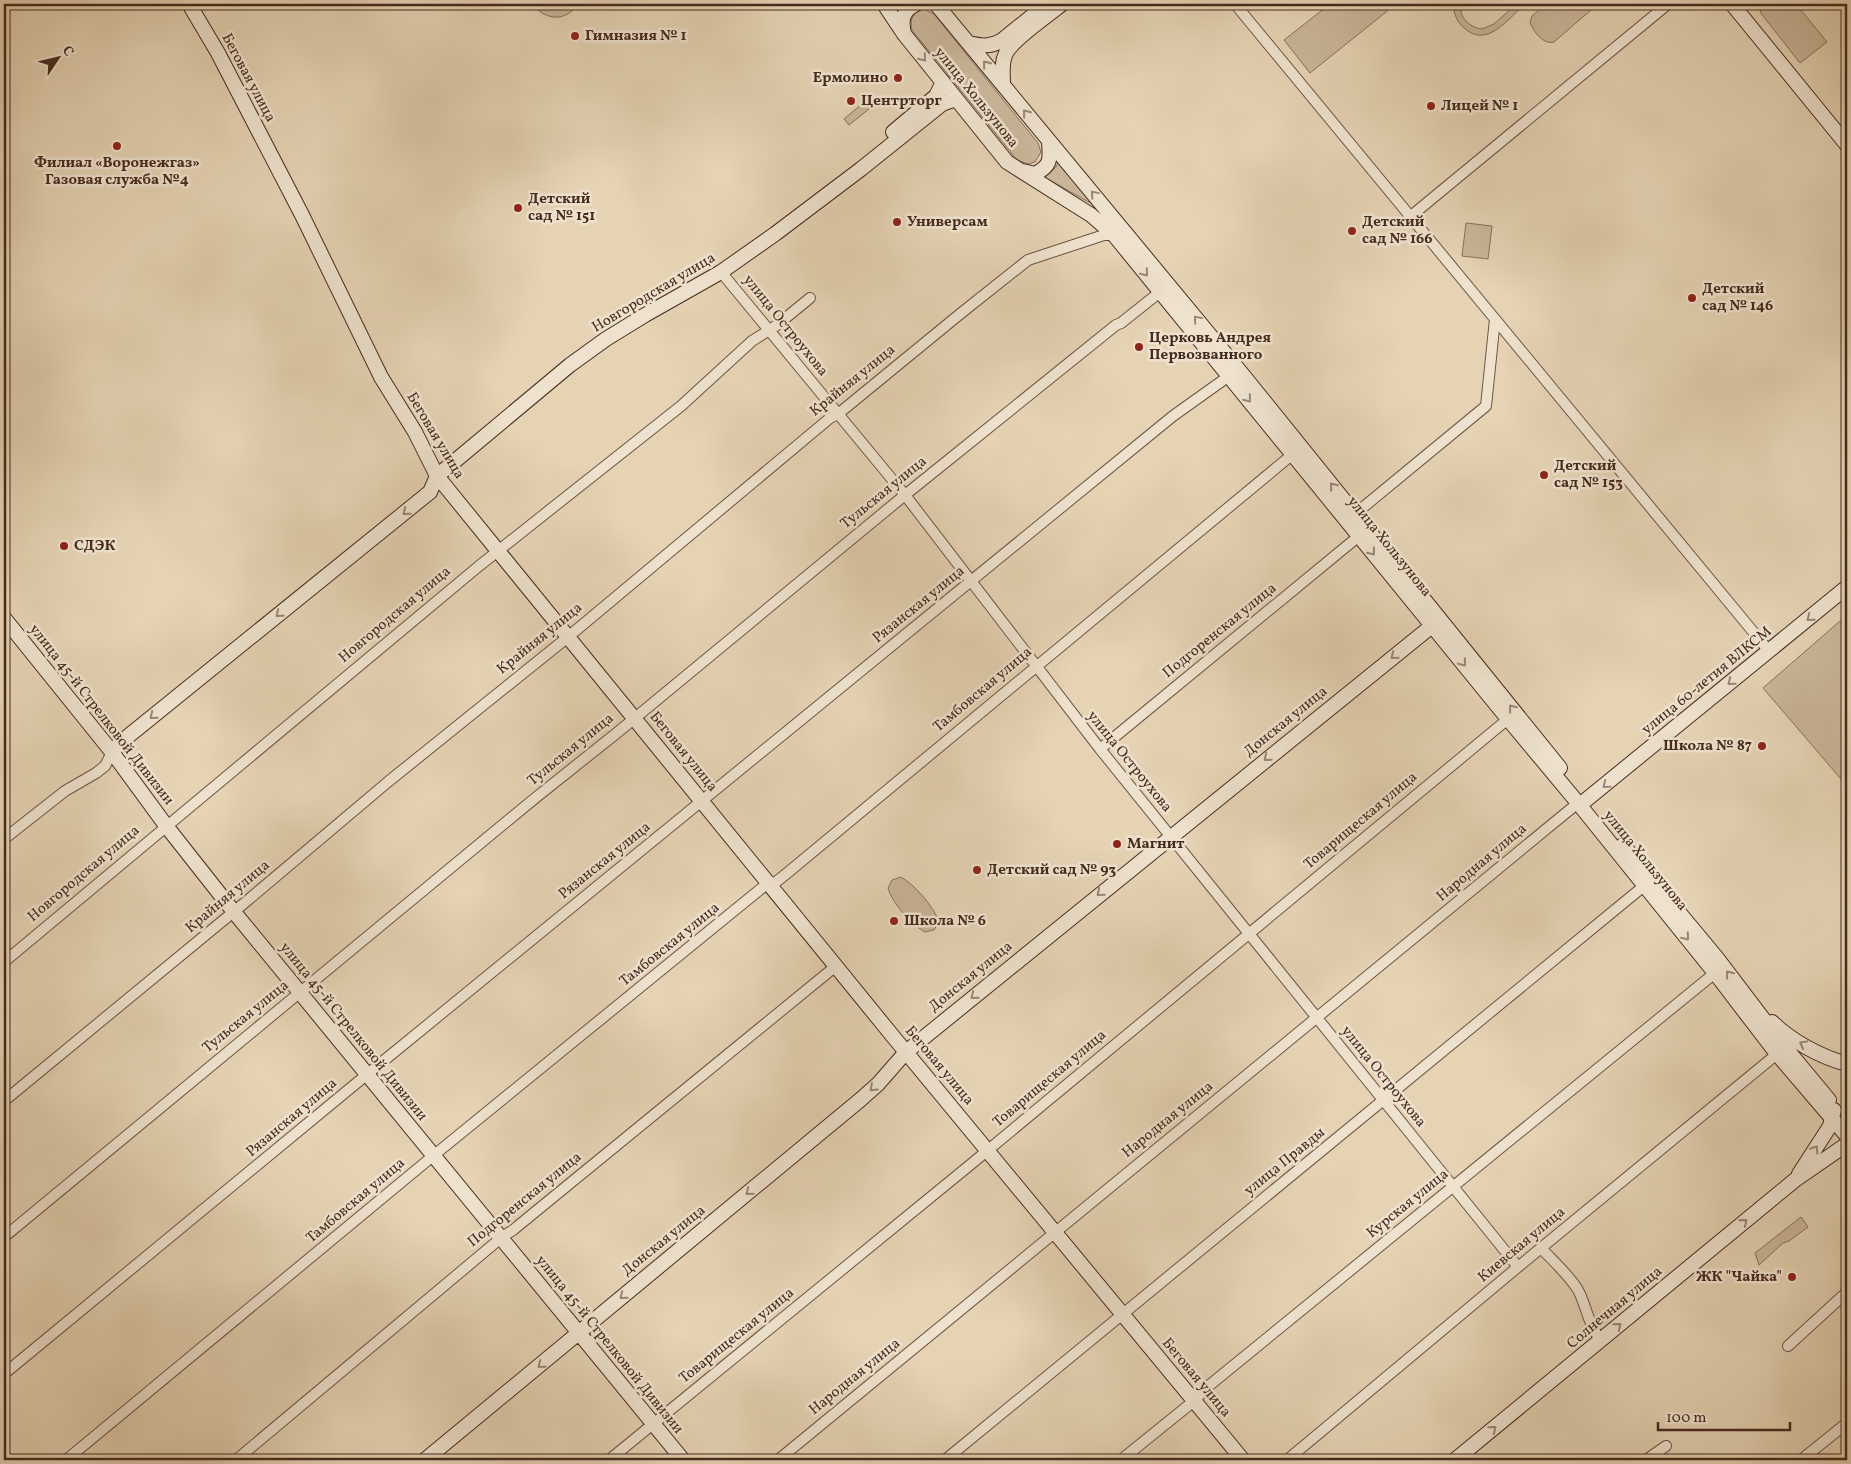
<svg xmlns="http://www.w3.org/2000/svg" width="1851" height="1464" viewBox="0 0 1851 1464" font-family="Vollkorn,serif">
<rect width="100%" height="100%" fill="#e5d3b4"/>
<filter id="stains"><feTurbulence type="fractalNoise" baseFrequency=".004" numOctaves="4"/><feColorMatrix values="0 0 0 0 .2 0 0 0 0 .09 0 0 0 0 .02 0 0 0 .5 -.17"/></filter>
<radialGradient id="worn" r=".72"><stop offset=".6" stop-color="#630" stop-opacity="0"/><stop offset="1" stop-color="#630" stop-opacity=".3"/></radialGradient>
<!-- green -->
<path fill="#cab69a" stroke="#88705c" d="M532,4H578C565,23 545,20 532,4Z
M1330,4H1396L1310,73L1284,40Z
M1454,4H1461C1459,18 1469,27 1482,29L1494,24L1516,4H1525C1508,19 1487,49 1464,28C1457,22 1453,13 1454,4Z
M1546,4H1591V10L1554,42C1543,45 1533,31 1530,22L1532,16Z
M1756,4H1796L1827,42L1800,63L1760,12L1761,10Z
M924,9L934,14L1038,143L1041,152L1035,162L1028,164L1017,160L912,30C909,20 913,11 924,9Z
M869,98L874,105L849,125L844,119Z
M1059,161L1094,205L1042,176C1051,173 1055,170 1059,161Z
M1466,223L1492,226L1488,259L1462,256Z
M1847,615V786L1763,688Z
M901,877C915,885 934,907 939,922L934,930L925,932C912,925 892,903 888,888L892,880Z
M1801,1217L1808,1227L1789,1241L1783,1243L1759,1265L1755,1253Z"/>
<g fill="none" stroke-linecap="round" stroke-linejoin="round">
<!-- street casing -->
<g stroke="#6e5444" stroke-width="12">
<path id="street" d="M1235,4L1769,651
M1411,216L1668,4
M721,272L905,495L1100,749L1518,1267
M1355,514L1486,406L1495,319
M1100,749L1359,536
M4,839L65,791L96,773L105,766L112,752
M4,962L479,566L681,406L752,341L777,325L810,298
M4,1101L248,900L389,781L568,637L830,418L838,414L960,314L1028,260L1104,235H1114
M4,1237L534,799L618,732L905,495L1116,325L1121,323L1160,292
M1541,1248C1553,1261 1569,1275 1578,1290C1587,1307 1588,1325 1601,1340
M1788,1346L1847,1292
M4,1374L376,1067L1173,416L1229,376
M66,1460L433,1156L768,883L776,882L786,874L1293,454
M236,1460L501,1238L513,1230L836,966
M609,1460L970,1165L1508,719
M778,1460L1578,803
M945,1460L1644,886
M1121,1460L1194,1401L1206,1388L1715,973
M1287,1460L1518,1267L1777,1054
M1646,1460L1666,1446
M1801,1460L1847,1423"/>
</g>
<!-- secondary casing -->
<g stroke="#472a1e" stroke-width="16">
<path id="secondary" d="M189,4L218,53L302,215L381,377L415,432L437,476L891,1034L1243,1460
M884,4L904,34L1007,162L1091,215L1114,235L1508,719L1578,803L1715,973L1777,1054L1847,1136
M936,4L1243,375L1560,768
M1732,4L1847,145
M904,34C901,20 902,11 916,4
M969,43C981,46 990,47 1001,41L1047,4
M1003,84C1003,74 1001,63 1006,53C1013,39 1049,15 1062,4
M893,132L936,96L943,82
M1023,171L1035,174C1052,165 1050,159 1049,142
M4,618L112,752L167,827L234,912L683,1460
M112,752L121,742L430,492L437,476L570,365L606,339L645,315L721,272L775,234L861,169L942,104L956,99
M1586,800L1847,587
M1623,845L1717,958L1780,1041L1829,1100
M1772,1022C1791,1041 1821,1057 1847,1064
M1799,1174L1830,1126L1834,1110
M425,1460L860,1100L878,1084L906,1052L1438,621
M1455,1460L1795,1180L1847,1144"/>
</g>
<!-- street -->
<use href="#street" stroke="#eee2ce" stroke-width="10"/>
<!-- secondary -->
<use href="#secondary" stroke="#eee2ce" stroke-width="14"/>
</g>
<!-- one-way arrows -->
<defs><path id="oneway-chevron" d="M-2-3.5L2.5 0L-2 3.5" fill="none" stroke-width="1.6" stroke-linecap="round" stroke-linejoin="round" transform="scale(1.25)"/></defs>
<g stroke="#9a8676">
<use href="#oneway-chevron" transform="translate(923 58) rotate(51)"/>
<use href="#oneway-chevron" transform="translate(986 64) rotate(-129)"/>
<use href="#oneway-chevron" transform="translate(1026 113) rotate(-129)"/>
<use href="#oneway-chevron" transform="translate(1094 194) rotate(-130)"/>
<use href="#oneway-chevron" transform="translate(1145 273) rotate(51)"/>
<use href="#oneway-chevron" transform="translate(1197 319) rotate(-130)"/>
<use href="#oneway-chevron" transform="translate(1248 399) rotate(51)"/>
<use href="#oneway-chevron" transform="translate(1333 486) rotate(-129)"/>
<use href="#oneway-chevron" transform="translate(406 512) rotate(141)"/>
<use href="#oneway-chevron" transform="translate(1372 552) rotate(51)"/>
<use href="#oneway-chevron" transform="translate(279 614) rotate(141)"/>
<use href="#oneway-chevron" transform="translate(1810 618) rotate(141)"/>
<use href="#oneway-chevron" transform="translate(1394 656) rotate(141)"/>
<use href="#oneway-chevron" transform="translate(1463 663) rotate(51)"/>
<use href="#oneway-chevron" transform="translate(1731 682) rotate(141)"/>
<use href="#oneway-chevron" transform="translate(1512 708) rotate(-129)"/>
<use href="#oneway-chevron" transform="translate(153 716) rotate(141)"/>
<use href="#oneway-chevron" transform="translate(1267 758) rotate(141)"/>
<use href="#oneway-chevron" transform="translate(1606 785) rotate(141)"/>
<use href="#oneway-chevron" transform="translate(1100 893) rotate(141)"/>
<use href="#oneway-chevron" transform="translate(1686 937) rotate(51)"/>
<use href="#oneway-chevron" transform="translate(1729 974) rotate(-128)"/>
<use href="#oneway-chevron" transform="translate(974 996) rotate(141)"/>
<use href="#oneway-chevron" transform="translate(1803 1044) rotate(-151)"/>
<use href="#oneway-chevron" transform="translate(873 1088) rotate(137)"/>
<use href="#oneway-chevron" transform="translate(1815 1149) rotate(-57)"/>
<use href="#oneway-chevron" transform="translate(749 1192) rotate(141)"/>
<use href="#oneway-chevron" transform="translate(1744 1222) rotate(-40)"/>
<use href="#oneway-chevron" transform="translate(623 1296) rotate(141)"/>
<use href="#oneway-chevron" transform="translate(1618 1326) rotate(-39)"/>
<use href="#oneway-chevron" transform="translate(541 1365) rotate(141)"/>
<use href="#oneway-chevron" transform="translate(1493 1429) rotate(-40)"/>
</g>
<!-- markers -->
<g fill="#8f2418" stroke="#eee2ce" stroke-width="2">
<circle cx="575" cy="36" r="5"/>
<circle cx="898" cy="78" r="5"/>
<circle cx="851" cy="101" r="5"/>
<circle cx="1431" cy="106" r="5"/>
<circle cx="117" cy="146" r="5"/>
<circle cx="518" cy="208" r="5"/>
<circle cx="897" cy="222" r="5"/>
<circle cx="1352" cy="231" r="5"/>
<circle cx="1692" cy="298" r="5"/>
<circle cx="1139" cy="347" r="5"/>
<circle cx="1544" cy="475" r="5"/>
<circle cx="64" cy="546" r="5"/>
<circle cx="1762" cy="746" r="5"/>
<circle cx="1117" cy="844" r="5"/>
<circle cx="977" cy="870" r="5"/>
<circle cx="894" cy="921" r="5"/>
<circle cx="1792" cy="1277" r="5"/>
</g>
<g text-anchor="middle" dominant-baseline="central" stroke-width="5" stroke-linejoin="round" paint-order="stroke">
<!-- poi labels -->
<g font-size="15" font-weight="bold" fill="#472a1e" stroke="#eee2ce" text-anchor="start">
<text x="585" y="36">Гимназия № 1</text>
<text x="888" y="78" text-anchor="end">Ермолино</text>
<text x="861" y="101">Центрторг</text>
<text x="1441" y="106">Лицей № 1</text>
<text x="117" y="163" text-anchor="middle">Филиал «Воронежгаз»<tspan x="117" dy="17">Газовая служба №4</tspan></text>
<text x="528" y="199">Детский<tspan x="528" dy="17">сад № 151</tspan></text>
<text x="907" y="222">Универсам</text>
<text x="1362" y="222">Детский<tspan x="1362" dy="17">сад № 166</tspan></text>
<text x="1702" y="289">Детский<tspan x="1702" dy="17">сад № 146</tspan></text>
<text x="1149" y="338">Церковь Андрея<tspan x="1149" dy="17">Первозванного</tspan></text>
<text x="1554" y="466">Детский<tspan x="1554" dy="17">сад № 153</tspan></text>
<text x="74" y="546">СДЭК</text>
<text x="1752" y="746" text-anchor="end">Школа № 87</text>
<text x="1127" y="844">Магнит</text>
<text x="987" y="870">Детский сад № 93</text>
<text x="904" y="921">Школа № 6</text>
<text x="1782" y="1277" text-anchor="end">ЖК "Чайка"</text>
</g>
<!-- street labels -->
<g font-size="15" fill="#472a1e" stroke="#eee2ce">
<text transform="translate(248 78) rotate(62)">Беговая улица</text>
<text transform="translate(976 98) rotate(51)">улица Хользунова</text>
<text transform="translate(654 293) rotate(-31)">Новгородская улица</text>
<text transform="translate(785 326) rotate(51)">улица Остроухова</text>
<text transform="translate(853 381) rotate(-39)">Крайняя улица</text>
<text transform="translate(435 436) rotate(59)">Беговая улица</text>
<text transform="translate(884 493) rotate(-39)">Тульская улица</text>
<text transform="translate(1389 547) rotate(51)">улица Хользунова</text>
<text transform="translate(919 605) rotate(-39)">Рязанская улица</text>
<text transform="translate(395 615) rotate(-40)">Новгородская улица</text>
<text transform="translate(1220 631) rotate(-39)">Подгоренская улица</text>
<text transform="translate(540 639) rotate(-39)">Крайняя улица</text>
<text transform="translate(1707 681) rotate(-39)">улица 60-летия ВЛКСМ</text>
<text transform="translate(983 690) rotate(-40)">Тамбовская улица</text>
<text transform="translate(101 715) rotate(52)">улица 45-й Стрелковой Дивизии</text>
<text transform="translate(1286 722) rotate(-39)">Донская улица</text>
<text transform="translate(571 750) rotate(-39)">Тульская улица</text>
<text transform="translate(683 752) rotate(51)">Беговая улица</text>
<text transform="translate(1129 762) rotate(51)">улица Остроухова</text>
<text transform="translate(1361 821) rotate(-40)">Товарищеская улица</text>
<text transform="translate(605 861) rotate(-39)">Рязанская улица</text>
<text transform="translate(1645 861) rotate(51)">улица Хользунова</text>
<text transform="translate(1482 863) rotate(-40)">Народная улица</text>
<text transform="translate(84 874) rotate(-40)">Новгородская улица</text>
<text transform="translate(228 897) rotate(-40)">Крайняя улица</text>
<text transform="translate(670 945) rotate(-39)">Тамбовская улица</text>
<text transform="translate(971 977) rotate(-39)">Донская улица</text>
<text transform="translate(246 1017) rotate(-39)">Тульская улица</text>
<text transform="translate(353 1032) rotate(51)">улица 45-й Стрелковой Дивизии</text>
<text transform="translate(939 1066) rotate(50)">Беговая улица</text>
<text transform="translate(1383 1077) rotate(51)">улица Остроухова</text>
<text transform="translate(1050 1079) rotate(-40)">Товарищеская улица</text>
<text transform="translate(292 1118) rotate(-40)">Рязанская улица</text>
<text transform="translate(1168 1120) rotate(-39)">Народная улица</text>
<text transform="translate(1285 1162) rotate(-39)">улица Правды</text>
<text transform="translate(525 1200) rotate(-39)">Подгоренская улица</text>
<text transform="translate(356 1201) rotate(-40)">Тамбовская улица</text>
<text transform="translate(1408 1204) rotate(-39)">Курская улица</text>
<text transform="translate(664 1241) rotate(-39)">Донская улица</text>
<text transform="translate(1522 1245) rotate(-40)">Киевская улица</text>
<text transform="translate(1615 1308) rotate(-40)">Солнечная улица</text>
<text transform="translate(737 1336) rotate(-39)">Товарищеская улица</text>
<text transform="translate(609 1345) rotate(51)">улица 45-й Стрелковой Дивизии</text>
<text transform="translate(855 1377) rotate(-39)">Народная улица</text>
<text transform="translate(1196 1378) rotate(50)">Беговая улица</text>
</g>
</g>
<!-- margin -->
<rect width="1851" height="1464" fill="none" stroke="#e5d3b4" stroke-width="20"/>
<rect x="5" y="5" width="1841" height="1454" fill="none" stroke="#472a1e" stroke-width="2.5"/>
<rect x="10" y="10" width="1831" height="1444" fill="none" stroke="#472a1e"/>
<!-- north arrow -->
<g transform="translate(58 58) rotate(55)" stroke="#eee2ce" stroke-width="4" paint-order="stroke">
<path d="M0-4L9 19L0 12L-9 19Z" fill="#472a1e"/>
<text y="-8" font-size="14" font-weight="bold" text-anchor="middle" fill="#472a1e">С</text>
</g>
<!-- scale -->
<path d="M1658 1422v8h132v-8" fill="none" stroke="#472a1e" stroke-width="2.5"/>
<text x="1666" y="1422" font-size="15" fill="#472a1e" stroke="#eee2ce" stroke-width="4" paint-order="stroke">100 m</text>
<rect width="100%" height="100%" filter="url(#stains)"/>
<rect width="100%" height="100%" fill="url(#worn)"/>
</svg>
